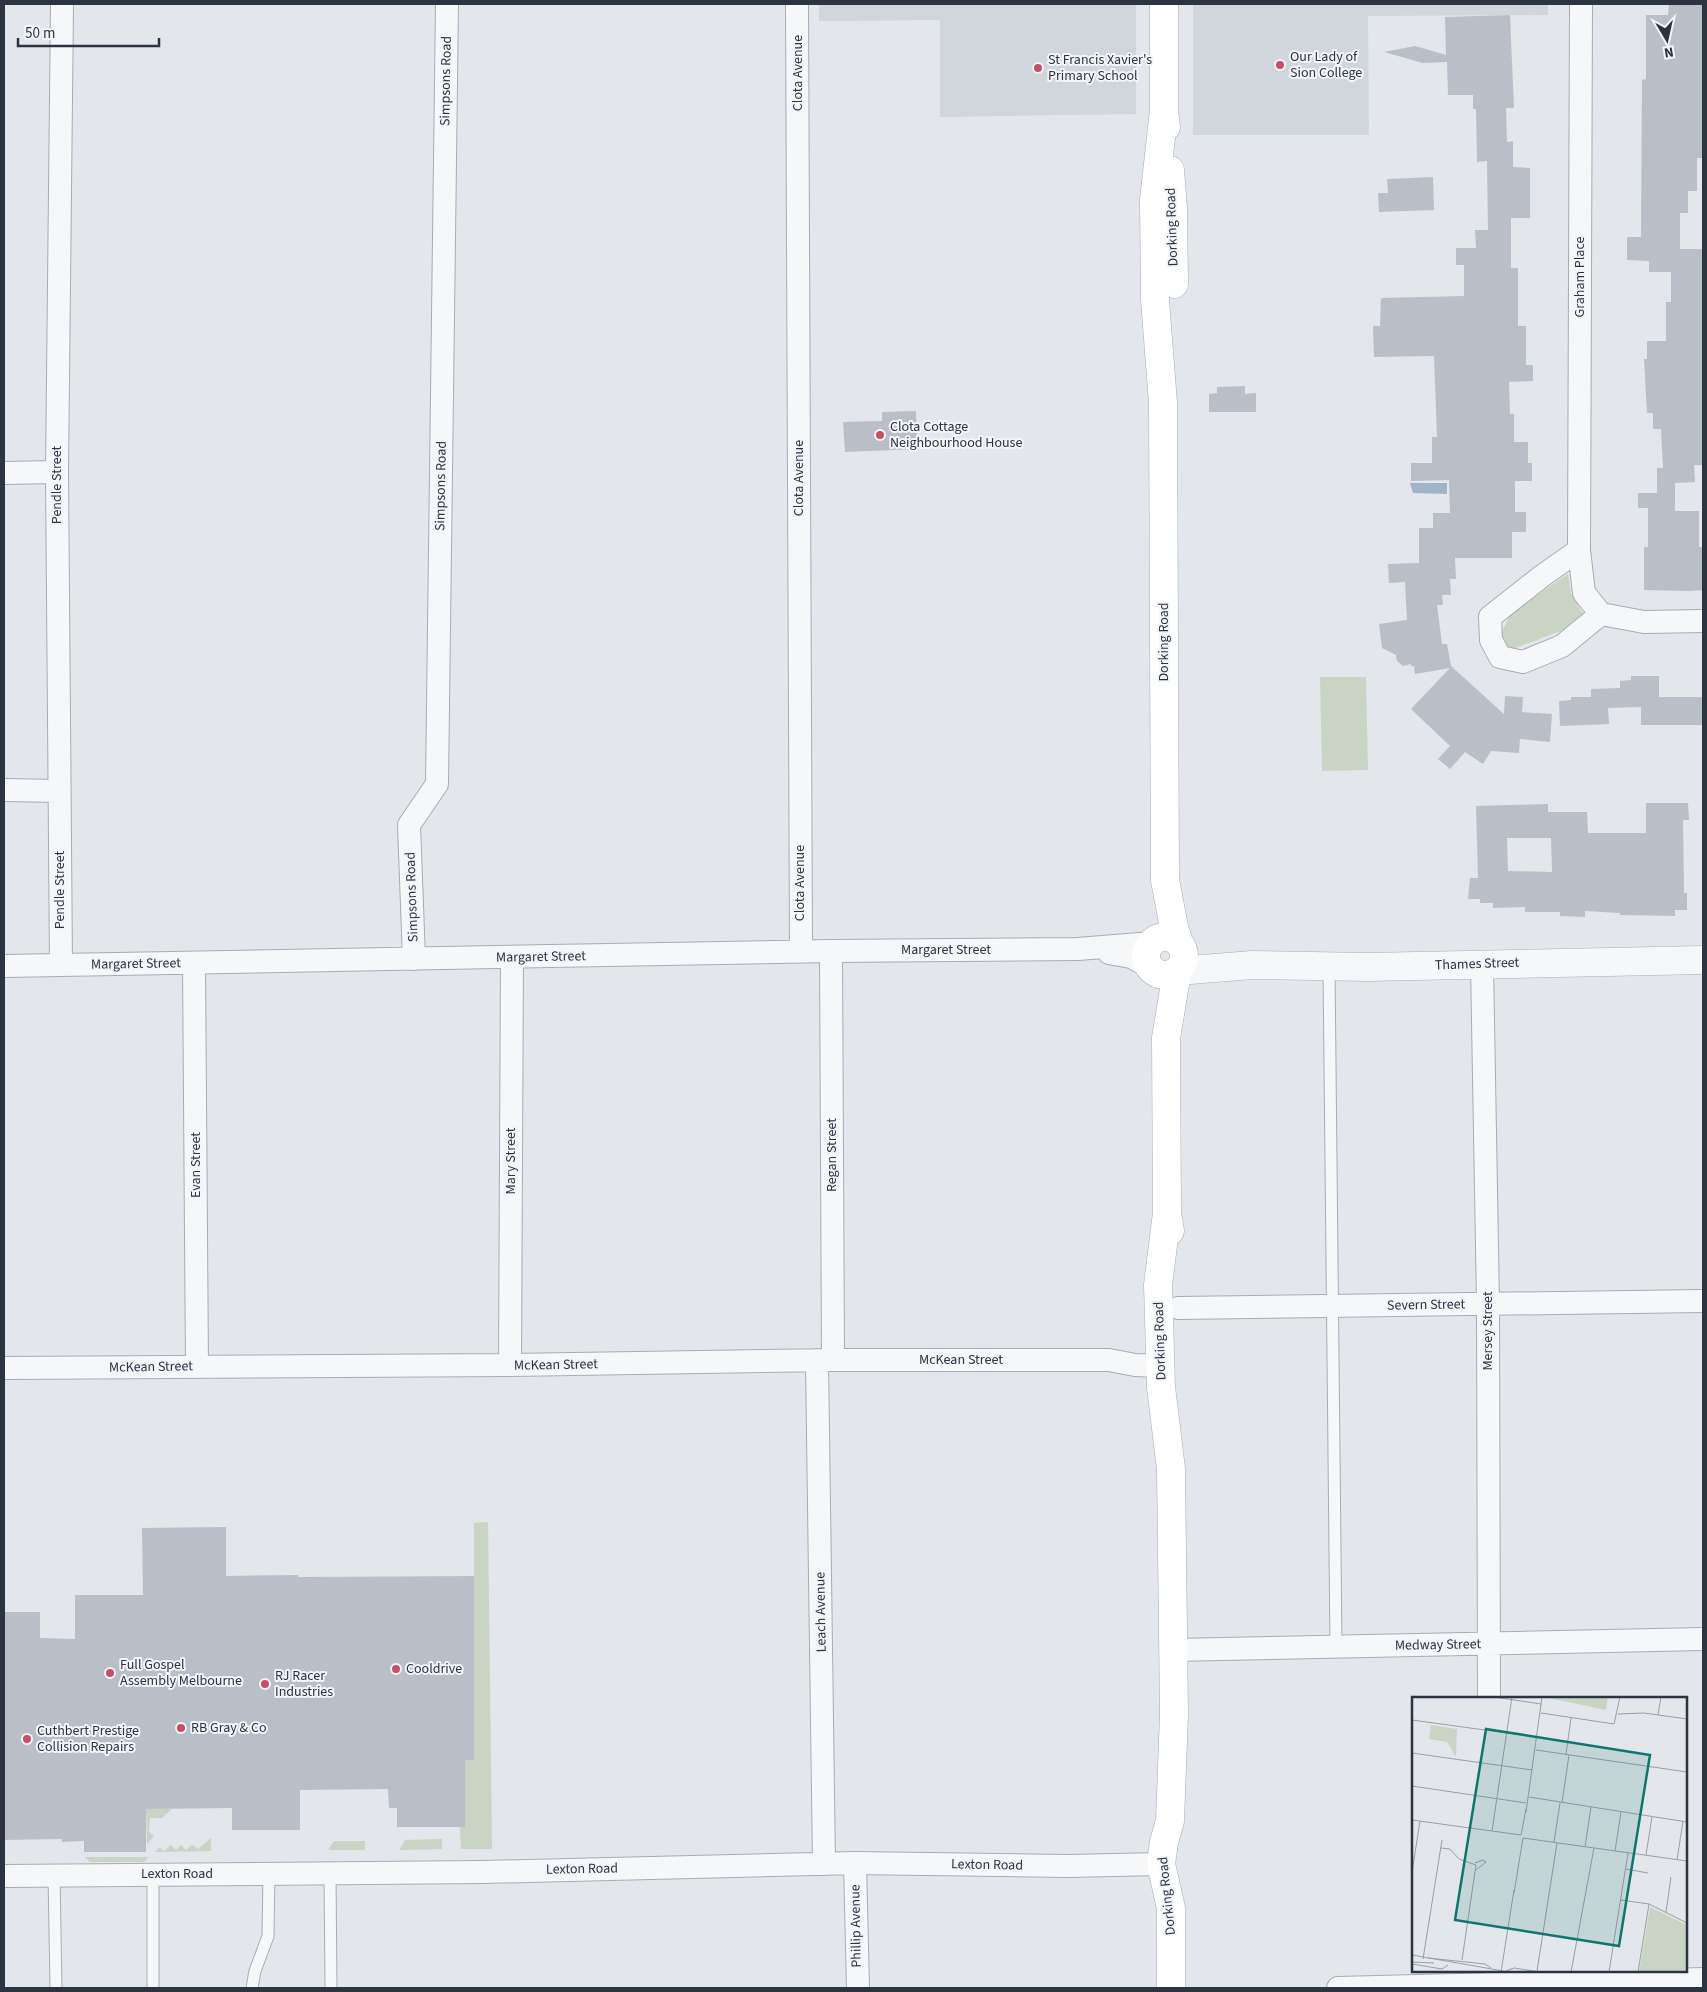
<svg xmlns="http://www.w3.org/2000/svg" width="1707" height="1992" viewBox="0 0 1707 1992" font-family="'Source Sans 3',sans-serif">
<rect width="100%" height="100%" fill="#e3e6ea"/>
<!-- built -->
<path fill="#d1d5dc" d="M819,4H1136V114L940,117V20L819,21Z
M1193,4H1548V15L1368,16L1369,135H1193Z"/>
<!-- green -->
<path fill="#c9d4c5" d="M1568,574L1571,593L1586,619L1582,623L1510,650L1503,645L1499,638L1511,613Z
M1320,677H1366L1368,770L1322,771Z
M488,1522L492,1849H461L460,1827H465V1760L474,1759V1523Z
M146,1809H172L162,1818H150L149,1832L154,1836L147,1844Z
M211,1838V1851L155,1852L160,1847L164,1851L171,1845L176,1850L181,1845L186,1850L192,1845L198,1849Z
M442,1839V1849L399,1850L405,1840Z
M334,1841H365V1850H328Z
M85,1857H148L144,1862H90Z"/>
<!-- water -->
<path fill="#a0b4c8" d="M1410,483H1447V494L1413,493Z"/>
<!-- building -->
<path fill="#babfc7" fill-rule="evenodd" d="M1669,4H1703V158H1697V191H1688V213H1680V249H1703V465H1694L1695,482L1675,483V511H1699V547H1703V590L1689,591L1644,590V547H1648V508H1638V493H1657V468H1663L1661,429H1653V413H1647L1644,359H1647V341H1666V302H1671V272H1649V261L1627,260V237H1641L1642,80L1646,79V15H1668Z
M1510,15L1514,108H1506L1507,142L1513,141V167L1530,168V218H1511V268H1518V326H1526V365H1533V381L1509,382L1510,414H1514V442H1528V463H1532V481H1515V512H1526V532H1512V558H1455L1456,579H1450L1451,595H1442L1443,605H1437L1442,644H1447L1451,666L1504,714L1505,696L1523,697L1522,712L1552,714L1550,742L1520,739L1519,753L1491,751L1483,764L1465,752L1450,769L1438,759L1450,746L1411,709L1450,668L1415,674L1414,666H1411V664L1403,666L1397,661L1396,655L1382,648L1379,624L1407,620L1405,582L1389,583L1388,564L1419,563V528H1433V513H1450L1449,480L1411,481V463H1432V437H1437L1434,356L1374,357L1373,326H1380L1381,298L1464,296V265H1456V248H1476L1475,230H1488L1487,161L1477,162L1476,109H1473V95H1448L1447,62L1423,63L1384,52L1415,46L1446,55L1445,17Z
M1433,177L1434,210L1379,212L1378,193H1388L1387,179Z
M1245,386V394L1256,393V412H1209V394L1217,393V387Z
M916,411L917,449L845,452L843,422L882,421V412Z
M1631,676H1659V697H1703V725H1641V707L1608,708L1609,724L1560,726L1559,701L1571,700V697H1591V689L1620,688V681L1631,680Z
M1646,803H1688L1689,820H1683L1684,893H1687V910H1675V916L1620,915V913L1585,911V917L1560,916V912H1525V907L1493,908V903H1480V899H1468L1470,878H1478L1476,806L1548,804V812H1587L1588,833H1646ZM1507,838H1551L1552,872L1508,871Z
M226,1527V1576L298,1575V1577L474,1576V1760H465V1827H397V1808H389L388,1789L300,1790V1830H232V1808L146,1809V1852H84V1841L62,1842V1839L4,1840V1612H40V1638L75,1639V1595H143L142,1528Z"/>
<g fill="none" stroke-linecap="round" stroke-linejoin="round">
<!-- service casing -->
<g stroke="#a8adb4" stroke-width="13">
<path id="service" d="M1329,967L1336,1648
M330,1873L331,1988
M54,1875L56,1988
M153,1988V1874
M252,1988L255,1971L268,1936L269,1873"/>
</g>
<!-- minor casing -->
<g stroke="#a8adb4" stroke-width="24">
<path id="minor" d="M797,4L801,951
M1581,4L1579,550L1584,593L1601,614L1644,622L1703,621
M4,473L57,472
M1579,550L1542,576L1490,617L1491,640L1500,657L1523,662L1562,646L1601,614
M4,790L59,791
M831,951L833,1360
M1109,953L1131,957L1148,966
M414,959L409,825L437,784L447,4
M194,963L197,1367
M1482,964L1488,1304L1489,1698
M61,965L57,472L62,4
M4,966L831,951L1078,949L1152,943
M1178,1308L1703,1301
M817,1360L824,1864
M510,1365L512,957
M4,1368L510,1365L833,1360H1109L1135,1365L1161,1366
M1173,1650L1703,1639
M855,1863L858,1988
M4,1876L483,1872L855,1863L1067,1866L1161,1864
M1338,1988L1703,1979"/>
</g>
<!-- tertiary casing -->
<g stroke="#a8adb4" stroke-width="29">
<path id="tertiary" d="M1178,971L1252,965L1368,967L1703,960"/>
</g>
<!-- secondary casing -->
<g stroke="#a8adb4" stroke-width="29">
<path id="secondary" d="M1164,4V110L1166,127
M1164,110L1154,200L1155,300L1163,403L1165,880L1174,927L1179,943
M1170,170L1173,208L1174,284
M1146 956a19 19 0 1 1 38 0a19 19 0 1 1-38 0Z
M1167,1213L1158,1285L1161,1387L1171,1469L1174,1714L1170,1821L1164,1842L1161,1864L1171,1908V1988
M1170,1231L1167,1213L1166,1038L1177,972"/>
</g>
<!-- service -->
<use href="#service" stroke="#f6f7f9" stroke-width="11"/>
<!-- minor -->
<use href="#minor" stroke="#f6f7f9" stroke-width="22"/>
<!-- tertiary -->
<use href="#tertiary" stroke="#f6f7f9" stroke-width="28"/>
<!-- secondary -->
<use href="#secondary" stroke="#fff" stroke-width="28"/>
</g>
<!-- markers -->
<g fill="#c84f63" stroke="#f3f5f8" stroke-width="2">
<circle cx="1280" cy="65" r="5"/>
<circle cx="1038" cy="68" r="5"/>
<circle cx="880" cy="435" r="5"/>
<circle cx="396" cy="1669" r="5"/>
<circle cx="110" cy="1673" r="5"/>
<circle cx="265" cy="1684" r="5"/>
<circle cx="181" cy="1728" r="5"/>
<circle cx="27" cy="1739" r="5"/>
</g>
<g text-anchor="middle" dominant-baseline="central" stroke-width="4" stroke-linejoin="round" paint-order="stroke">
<!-- poi labels -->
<g font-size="14" fill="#2c3442" stroke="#f3f5f8" text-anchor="start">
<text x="1290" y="57">Our Lady of<tspan x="1290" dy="16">Sion College</tspan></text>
<text x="1048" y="60">St Francis Xavier's<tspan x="1048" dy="16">Primary School</tspan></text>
<text x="890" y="427">Clota Cottage<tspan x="890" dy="16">Neighbourhood House</tspan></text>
<text x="120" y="1665">Full Gospel<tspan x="120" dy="16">Assembly Melbourne</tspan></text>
<text x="406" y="1669">Cooldrive</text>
<text x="275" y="1676">RJ Racer<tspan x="275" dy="16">Industries</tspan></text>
<text x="191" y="1728">RB Gray &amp; Co</text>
<text x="37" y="1731">Cuthbert Prestige<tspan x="37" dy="16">Collision Repairs</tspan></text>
</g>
<!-- street labels -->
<g font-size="14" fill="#2c3442" stroke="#f3f5f8">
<text transform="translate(798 73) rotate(-90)">Clota Avenue</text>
<text transform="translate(446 81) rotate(-89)">Simpsons Road</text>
<text transform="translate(1172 227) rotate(-92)">Dorking Road</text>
<text transform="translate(1580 277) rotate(-90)">Graham Place</text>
<text transform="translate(799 478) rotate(-90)">Clota Avenue</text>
<text transform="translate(57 485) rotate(-90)">Pendle Street</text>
<text transform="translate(441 486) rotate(-89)">Simpsons Road</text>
<text transform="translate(1164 642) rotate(-90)">Dorking Road</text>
<text transform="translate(800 883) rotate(-90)">Clota Avenue</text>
<text transform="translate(60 890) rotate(-90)">Pendle Street</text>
<text transform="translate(412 897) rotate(-92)">Simpsons Road</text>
<text x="946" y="950">Margaret Street</text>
<text transform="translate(541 957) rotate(-1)">Margaret Street</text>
<text transform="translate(136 964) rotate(-1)">Margaret Street</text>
<text transform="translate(1477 964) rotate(-2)">Thames Street</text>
<text transform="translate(832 1155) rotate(-90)">Regan Street</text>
<text transform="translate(511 1161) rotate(-90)">Mary Street</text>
<text transform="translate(196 1165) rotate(-90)">Evan Street</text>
<text transform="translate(1426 1305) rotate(-1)">Severn Street</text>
<text transform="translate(1488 1331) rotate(-90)">Mersey Street</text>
<text transform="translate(1160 1341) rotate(-92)">Dorking Road</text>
<text x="961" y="1360">McKean Street</text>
<text transform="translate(556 1365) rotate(-1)">McKean Street</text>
<text transform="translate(151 1367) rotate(-1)">McKean Street</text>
<text transform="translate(821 1612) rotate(-91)">Leach Avenue</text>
<text transform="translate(1438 1645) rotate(-1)">Medway Street</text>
<text transform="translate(987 1865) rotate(1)">Lexton Road</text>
<text transform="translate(582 1869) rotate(-1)">Lexton Road</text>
<text x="177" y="1874">Lexton Road</text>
<text transform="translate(1167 1896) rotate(-96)">Dorking Road</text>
<text transform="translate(856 1926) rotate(-91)">Phillip Avenue</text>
</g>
</g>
<!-- overview -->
<g transform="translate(1412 1697)">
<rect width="275" height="275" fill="#e3e6ea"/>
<path d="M132,0H196L194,13ZM19,28L45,32L44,60L35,45L17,42ZM238,210L275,228V275H227Z" fill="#c9d4c5"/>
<path fill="none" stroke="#9a9fa7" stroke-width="1" d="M82,0L129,7M129,16L202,27L208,0M206,17L232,16L275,22M246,18L249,0M0,23L124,40M124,53L275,75M0,56L120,73M154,57L159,21M0,89L114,106M117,100L275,125M150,106L157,58M114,115L130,0M0,123L109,138M80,134L100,0M109,138L114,112M111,141L275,164M142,145L148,106M173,150L179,110M29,151L38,152L47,162L64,168L50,263M203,154L209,115M234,158L240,120M265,163L271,124M63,166L71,163L74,165L64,173M214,172L236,176M0,175L8,124M102,196L111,141M209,203L237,207L275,226M254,215L259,180M0,258L97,275M16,261L73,267L79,271M11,262L30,143M0,265L22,266M0,267L30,272L36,268M94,274L102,271L128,275M125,274L145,146M89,275L102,193M159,275L182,151M197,275L216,156M226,275L237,207"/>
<path fill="#0f766e" fill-opacity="0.15" stroke="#0f766e" stroke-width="2.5" d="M74,32L238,58L207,249L43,223Z"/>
<rect width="275" height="275" fill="none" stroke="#2c3442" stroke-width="2.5"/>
</g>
<!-- border -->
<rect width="1707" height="1992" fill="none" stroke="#2c3442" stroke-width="10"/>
<!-- north arrow -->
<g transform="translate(1667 40) rotate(171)" stroke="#f3f5f8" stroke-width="4" paint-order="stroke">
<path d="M0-4L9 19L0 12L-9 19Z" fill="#2c3442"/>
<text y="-8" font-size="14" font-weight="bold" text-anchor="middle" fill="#2c3442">N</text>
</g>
<!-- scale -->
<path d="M18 38v8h141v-8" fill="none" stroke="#2c3442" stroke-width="2.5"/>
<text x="25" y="38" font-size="15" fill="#2c3442" stroke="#f3f5f8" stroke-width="4" paint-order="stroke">50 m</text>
</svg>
